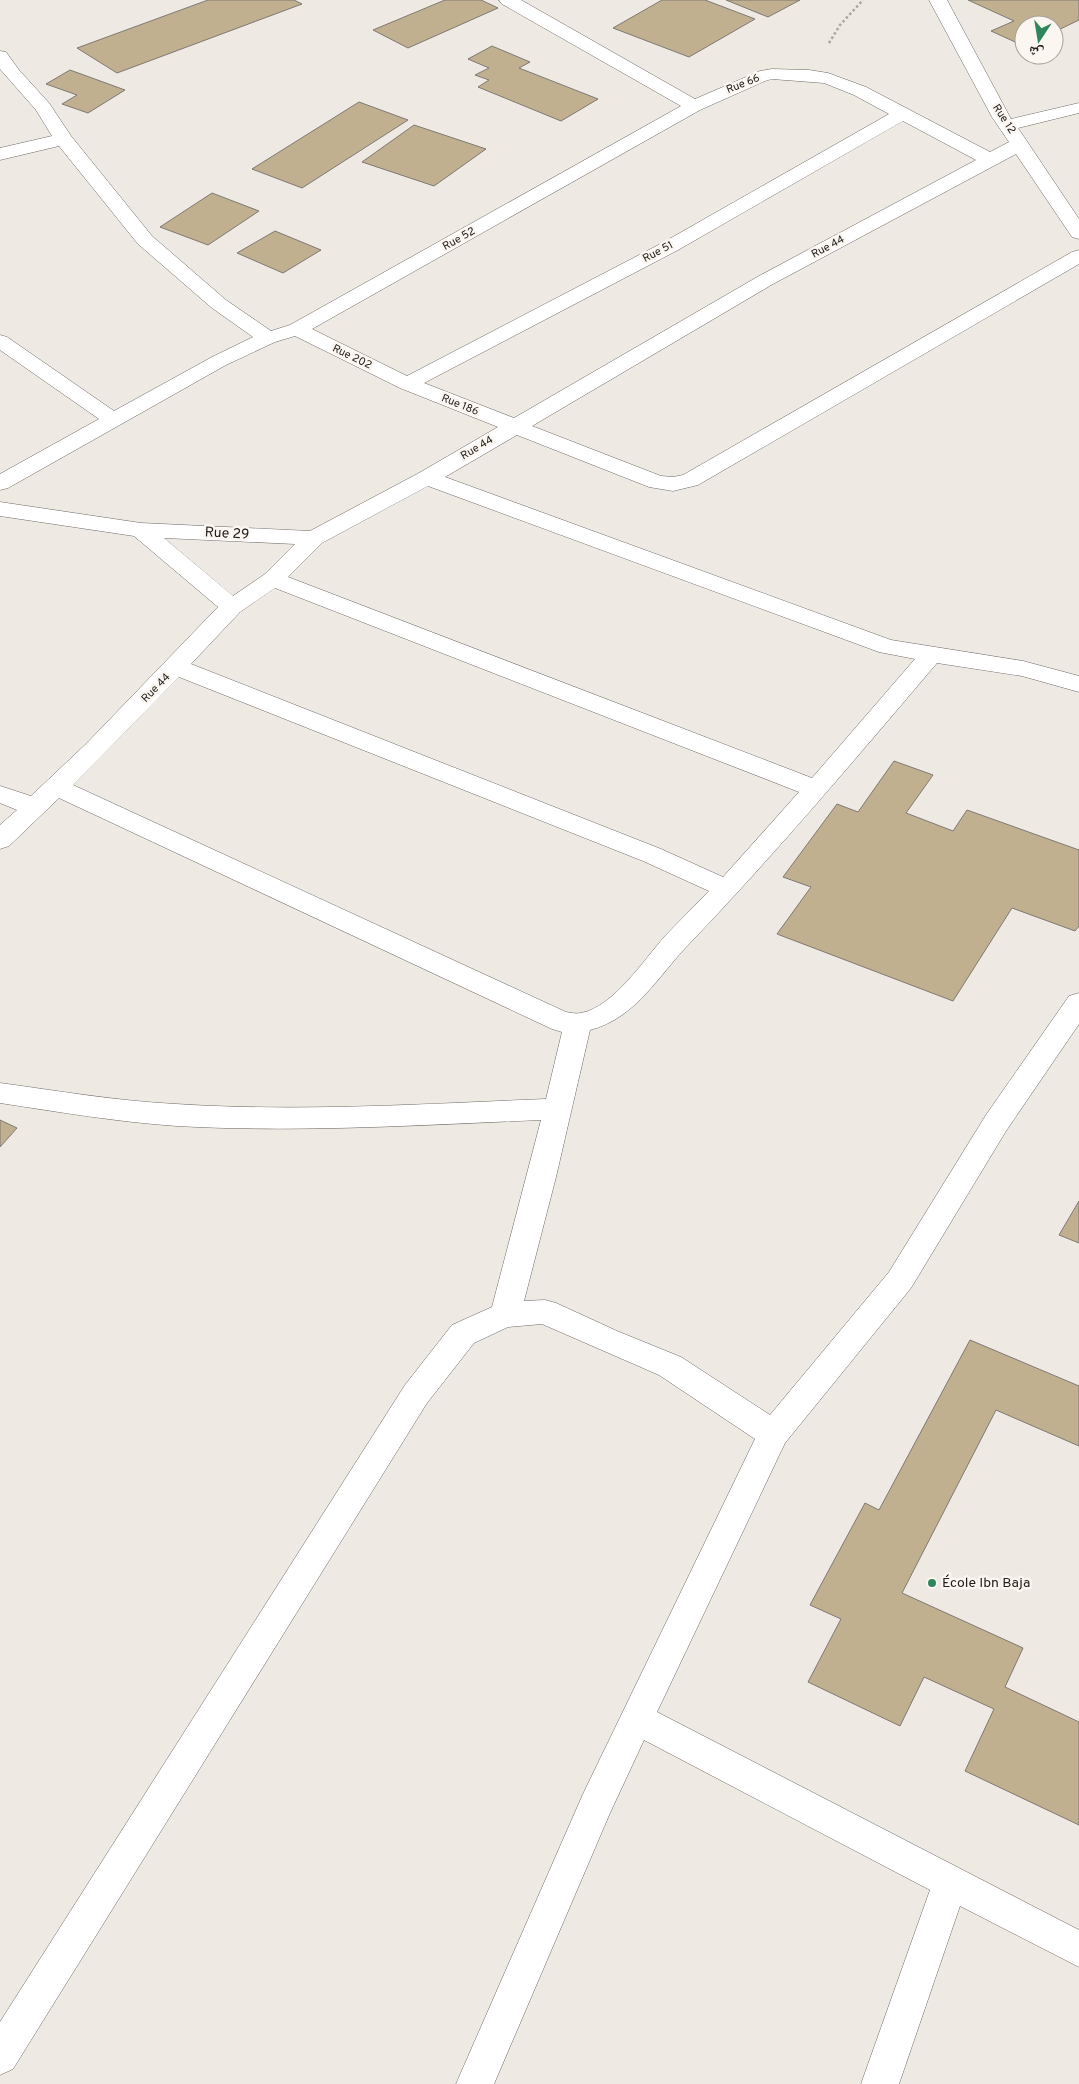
<svg xmlns="http://www.w3.org/2000/svg" width="1079" height="2084" viewBox="0 0 1079 2084" font-family="Overpass,'Noto Naskh Arabic',sans-serif">
<rect width="100%" height="100%" fill="#efe9e3"/>
<!-- building -->
<path fill="#c1b090" stroke="#7d7973" d="M208,0H294L302,4L117,73L77,48Z
M445,0H481L498,8L408,48L373,30Z
M662,0H705L755,19L689,57L613,28Z
M726,0H800L768,17Z
M968,0H1079V20L1054,32V25H1024V46L991,31L1014,21Z
M492,46L530,62L519,68L598,99L561,121L478,87L489,80L475,75L489,68L468,59Z
M70,70L125,90L88,113L62,104L77,95L46,84Z
M359,102L408,120L302,188L252,169Z
M414,125L486,149L434,186L362,162Z
M212,193L259,211L208,245L160,227Z
M275,231L321,250L283,273L237,253Z
M894,761L933,775L906,813L953,831L967,810L1079,850V926L1075,931L1012,908L953,1001L777,934L811,887L783,877L837,804L858,812Z
M0,1120L17,1128L0,1147Z
M1079,1201V1243L1059,1235Z
M970,1340L1079,1386V1446L996,1410L902,1593L1023,1648L1005,1687L1079,1722V1825L965,1771L994,1709L924,1677L900,1726L808,1682L841,1619L810,1605L865,1503L879,1510Z"/>
<g fill="none" stroke-linecap="round" stroke-linejoin="round">
<!-- minor casing -->
<g stroke="#6e6964" stroke-width="1">
<path id="minor" d="M499,0H521L695,99L760,71L772,69L809,70L828,73L866,87L990,152L1009,142L992,117L929,0H947L1011,119L1079,103V113L1018,128L1079,219V239L1072,237L1016,154L773,284L532,426L661,476L673,477L683,475L1072,252L1079,250V264L698,485L673,491L649,487L517,435L445,477L891,640L1023,661L1079,676V692L1022,676L937,663C857,757 777,852 691,942C659,974 637,1018 590,1030L556,1177L524,1301L545,1300L556,1303L617,1331L681,1357L770,1415L889,1272L986,1115L1069,996L1079,993V1024L1006,1131L911,1288L785,1443L657,1712L1079,1930V1967L960,1906L899,2084H861L930,1890L644,1740L610,1813L494,2084H456L583,1794L755,1439L659,1375L542,1324L508,1327L474,1343L427,1403L13,2069L0,2075V2022L405,1385L452,1325L492,1307L541,1120C420,1125 298,1133 177,1126C118,1122 59,1112 0,1103V1083C59,1091 117,1101 176,1104C299,1112 423,1104 546,1099L562,1032L552,1029L59,798L9,846L0,849V825L17,810L0,803V786L31,796L86,744L218,607L134,536L0,516V502L141,523L310,531L419,473L498,427L400,388L295,336L275,342L226,365L8,488L0,490V474L99,419L0,350V335L7,337L114,411L212,357L253,337L212,308L138,244L59,146L0,160V148L52,136L36,110L0,69V51L6,52L19,70L49,103L71,136L152,236L226,300L271,331L290,325L681,106L502,4ZM772,79L824,83L854,95L889,114L664,242L407,376L312,329L700,110L765,81ZM903,121L976,160L759,276L514,418L424,383L678,250ZM428,486L879,652L915,659L812,778L288,577L322,543ZM164,538L295,544L265,574L233,596ZM275,588L799,792L723,877L661,849L191,664L240,612ZM179,677L643,861L709,891C695,906 680,920 666,935C645,958 614,1007 581,1013C576,1014 571,1013 566,1012L73,785Z"/>
</g>
<!-- path -->
<path stroke="#aaa5a0" stroke-width="2.5" stroke-dasharray="2.5 2.5" stroke-linecap="butt" d="M829,43L840,25L863,0"/>
<!-- minor -->
<use href="#minor" fill="#fff" fill-rule="evenodd"/>
</g>
<!-- markers -->
<circle fill="#2e875c" stroke="#fcf6f0" stroke-width="2" cx="932" cy="1583" r="5"/>
<g text-anchor="middle" dominant-baseline="central" stroke-width="5" stroke-linejoin="round" paint-order="stroke">
<!-- far-street labels -->
<g font-size="11" fill="#23201e" stroke="#fcf6f0">
<text transform="translate(743 84) rotate(-22)">Rue 66</text>
<text transform="translate(1004 119) rotate(57)">Rue 12</text>
<text transform="translate(459 239) rotate(-29)">Rue 52</text>
<text transform="translate(828 247) rotate(-28)">Rue 44</text>
<text transform="translate(658 252) rotate(-28)">Rue 51</text>
<text transform="translate(352 357) rotate(26)">Rue 202</text>
<text transform="translate(460 405) rotate(22)">Rue 186</text>
<text transform="translate(477 448) rotate(-31)">Rue 44</text>
<text transform="translate(156 688) rotate(-46)">Rue 44</text>
</g>
<!-- street labels -->
<g font-size="14" fill="#23201e" stroke="#fcf6f0">
<text transform="translate(227 534) rotate(3)">Rue 29</text>
</g>
<!-- poi labels -->
<g font-size="14" fill="#23201e" stroke="#fcf6f0" text-anchor="start">
<text x="942" y="1583">École Ibn Baja</text>
</g>
</g>
<!-- north arrow -->
<g transform="translate(1039 40) rotate(192)"><circle r="24" fill="#fcf6f0" stroke="#a5a09c"/>
<path d="M0-4L9 19L0 12L-9 19Z" fill="#2e875c"/>
<text y="-8" font-size="14" font-weight="bold" text-anchor="middle" fill="#23201e">ش</text>
</g>
</svg>
